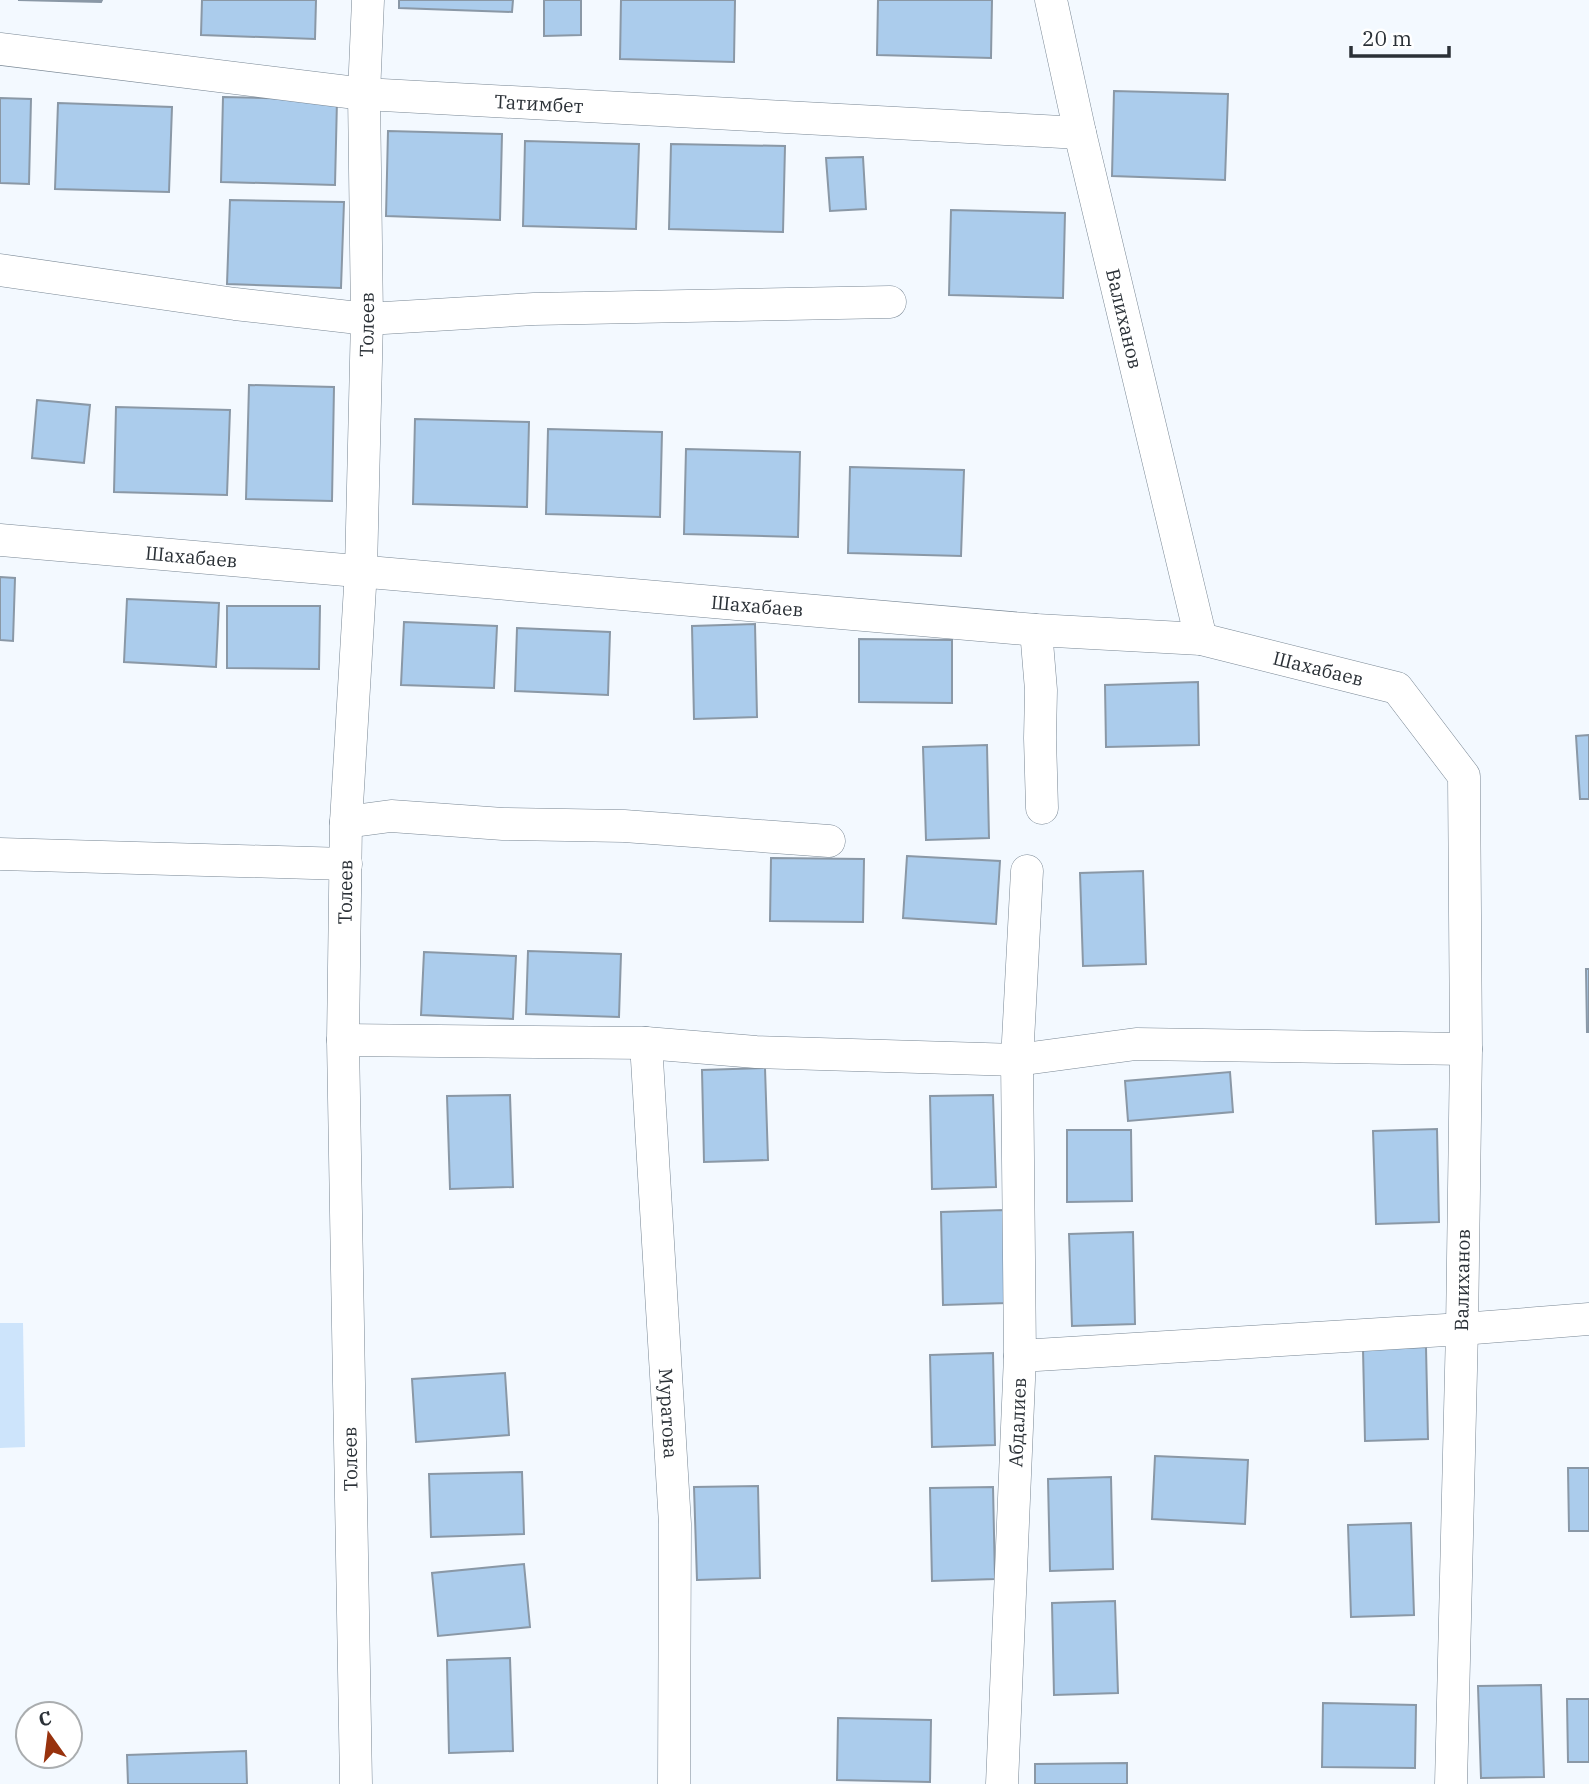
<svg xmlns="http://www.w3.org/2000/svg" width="1589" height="1784" viewBox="0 0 1589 1784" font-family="'IBM Plex Serif',serif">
<rect width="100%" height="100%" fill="#f3f9ff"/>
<!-- green -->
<path fill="#cde4fb" d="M0,1323H23L25,1447L0,1448Z"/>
<!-- building -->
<path fill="#abccec" stroke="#8a98a6" stroke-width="2" d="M18,0H102L101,2Z
M202,0H316L315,39L201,35Z
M399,0H513L512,12L399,8Z
M544,0H581V35L544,36Z
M621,0H735L734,62L620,59Z
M878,0H992L991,58L877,55Z
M1114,91L1228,94L1225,180L1112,176Z
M223,97L337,100L335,185L221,182Z
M0,98L31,99L29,184L0,183Z
M58,103L172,107L169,192L55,189Z
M388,131L502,134L500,220L386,216Z
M525,141L639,144L636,229L523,226Z
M671,144L785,146L783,232L669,229Z
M863,157L866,209L830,211L826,158Z
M230,200L344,202L341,288L227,284Z
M951,210L1065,213L1063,298L949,295Z
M249,385L334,387L332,501L246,499Z
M37,400L90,405L84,463L32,458Z
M116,407L230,410L227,495L114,492Z
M415,419L529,422L527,507L413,504Z
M548,429L662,432L660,517L546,514Z
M686,449L800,452L798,537L684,534Z
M850,467L964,470L961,556L848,553Z
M0,577L15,578L13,641L0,640Z
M127,599L219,603L216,667L124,662Z
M227,606H320L319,669L227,668Z
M404,622L497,626L494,688L401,685Z
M755,624L757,717L694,719L692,626Z
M517,628L610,632L608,695L515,691Z
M859,639L952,640V703L859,702Z
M1198,682L1199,745L1106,747L1105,685Z
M1589,735V799H1580L1576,736Z
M987,745L989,838L926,840L923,747Z
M907,856L1000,861L996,924L903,918Z
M771,858L864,859L863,922L770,921Z
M1143,871L1146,964L1083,966L1080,873Z
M528,951L621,954L619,1017L526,1014Z
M424,952L516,956L513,1019L421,1015Z
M1586,969H1589V1032H1587Z
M765,1068L768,1160L704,1162L702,1070Z
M1230,1072L1233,1112L1128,1121L1125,1081Z
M510,1095L513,1187L450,1189L447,1096Z
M993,1095L996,1187L932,1189L930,1096Z
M1437,1129L1439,1222L1376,1224L1373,1131Z
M1067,1130H1131L1132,1201L1067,1202Z
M1004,1210L1007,1303L943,1305L941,1212Z
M1133,1232L1135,1324L1072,1326L1069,1234Z
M1426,1347L1428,1439L1365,1441L1363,1349Z
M993,1353L995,1445L932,1447L930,1355Z
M505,1373L509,1435L416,1442L412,1379Z
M1155,1456L1248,1460L1245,1524L1152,1519Z
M1568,1468H1589V1531H1569Z
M522,1472L524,1534L431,1537L429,1474Z
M1111,1477L1113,1569L1050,1571L1048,1479Z
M758,1486L760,1578L697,1580L694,1487Z
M993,1487L995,1579L932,1581L930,1488Z
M1411,1523L1414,1615L1351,1617L1348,1525Z
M524,1564L530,1627L438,1636L432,1573Z
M1115,1601L1118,1693L1054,1695L1052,1603Z
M510,1658L513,1751L449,1753L447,1660Z
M1541,1685L1544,1777L1481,1778L1478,1686Z
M1567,1699H1589V1762H1568Z
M1323,1703L1416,1705L1415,1768L1322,1767Z
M838,1718L931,1720L930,1782L837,1780Z
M246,1751L247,1784H128L127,1755Z
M1127,1763V1784H1035V1764Z"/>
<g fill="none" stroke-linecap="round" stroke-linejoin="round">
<!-- street casing -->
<g stroke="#798794" stroke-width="33">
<g id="street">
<path id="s1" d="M1051,0L1080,133L1201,639"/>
<path id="s2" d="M0,49L364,94L1080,133"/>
<path d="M0,270L235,304L367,319L534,309L890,302"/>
<path id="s3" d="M0,540L1036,630L1201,639L1397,688L1464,776L1466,1049L1462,1329L1451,1784"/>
<path d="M1036,630L1041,690L1040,738L1042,808"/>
<path d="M346,822L391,816L503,824L624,826L829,841"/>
<path d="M0,854L346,864"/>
<path d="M343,1040L646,1043L756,1052L1017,1060L1136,1044L1466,1049"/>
<path id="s4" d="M646,1043L675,1524L674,1784"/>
<path d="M1020,1356L1462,1329L1589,1319"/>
<path id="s5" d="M356,1784L343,1040L346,822L361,570L367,319L364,94L368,0"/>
<path id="s6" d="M1002,1784L1020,1356L1017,1060L1027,871"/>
</g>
</g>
<!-- street -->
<use href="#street" stroke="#fff" stroke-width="32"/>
</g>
<g text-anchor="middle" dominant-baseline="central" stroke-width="7" stroke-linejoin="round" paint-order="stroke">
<!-- street labels -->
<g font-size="19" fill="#2b3137" stroke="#fff">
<text stroke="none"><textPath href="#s2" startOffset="542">Татимбет</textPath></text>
<text stroke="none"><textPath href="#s1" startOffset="327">Валиханов</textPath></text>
<text stroke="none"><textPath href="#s5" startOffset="1460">Толеев</textPath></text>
<text stroke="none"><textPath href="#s3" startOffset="192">Шахабаев</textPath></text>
<text stroke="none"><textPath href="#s3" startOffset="760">Шахабаев</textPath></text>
<text stroke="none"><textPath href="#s3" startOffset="1326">Шахабаев</textPath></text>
<text stroke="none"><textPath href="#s5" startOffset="892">Толеев</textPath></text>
<text transform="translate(1462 1280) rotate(-89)">Валиханов</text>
<text stroke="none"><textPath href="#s4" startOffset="371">Муратова</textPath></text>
<text stroke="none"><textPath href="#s6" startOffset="362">Абдалиев</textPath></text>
<text transform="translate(350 1459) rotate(-91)">Толеев</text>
</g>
</g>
<!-- north arrow -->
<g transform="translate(49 1735) rotate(346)"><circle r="33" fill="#ffffff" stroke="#aaadaf" stroke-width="2"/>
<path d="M0-5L12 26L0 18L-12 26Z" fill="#98320d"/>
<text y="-10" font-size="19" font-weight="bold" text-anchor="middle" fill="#2b3137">С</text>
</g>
<!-- scale -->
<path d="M1351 46v10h98v-10" fill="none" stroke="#2b3137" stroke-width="3.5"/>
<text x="1362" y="46" font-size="21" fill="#2b3137" stroke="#ffffff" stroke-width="5" paint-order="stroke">20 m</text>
</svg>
